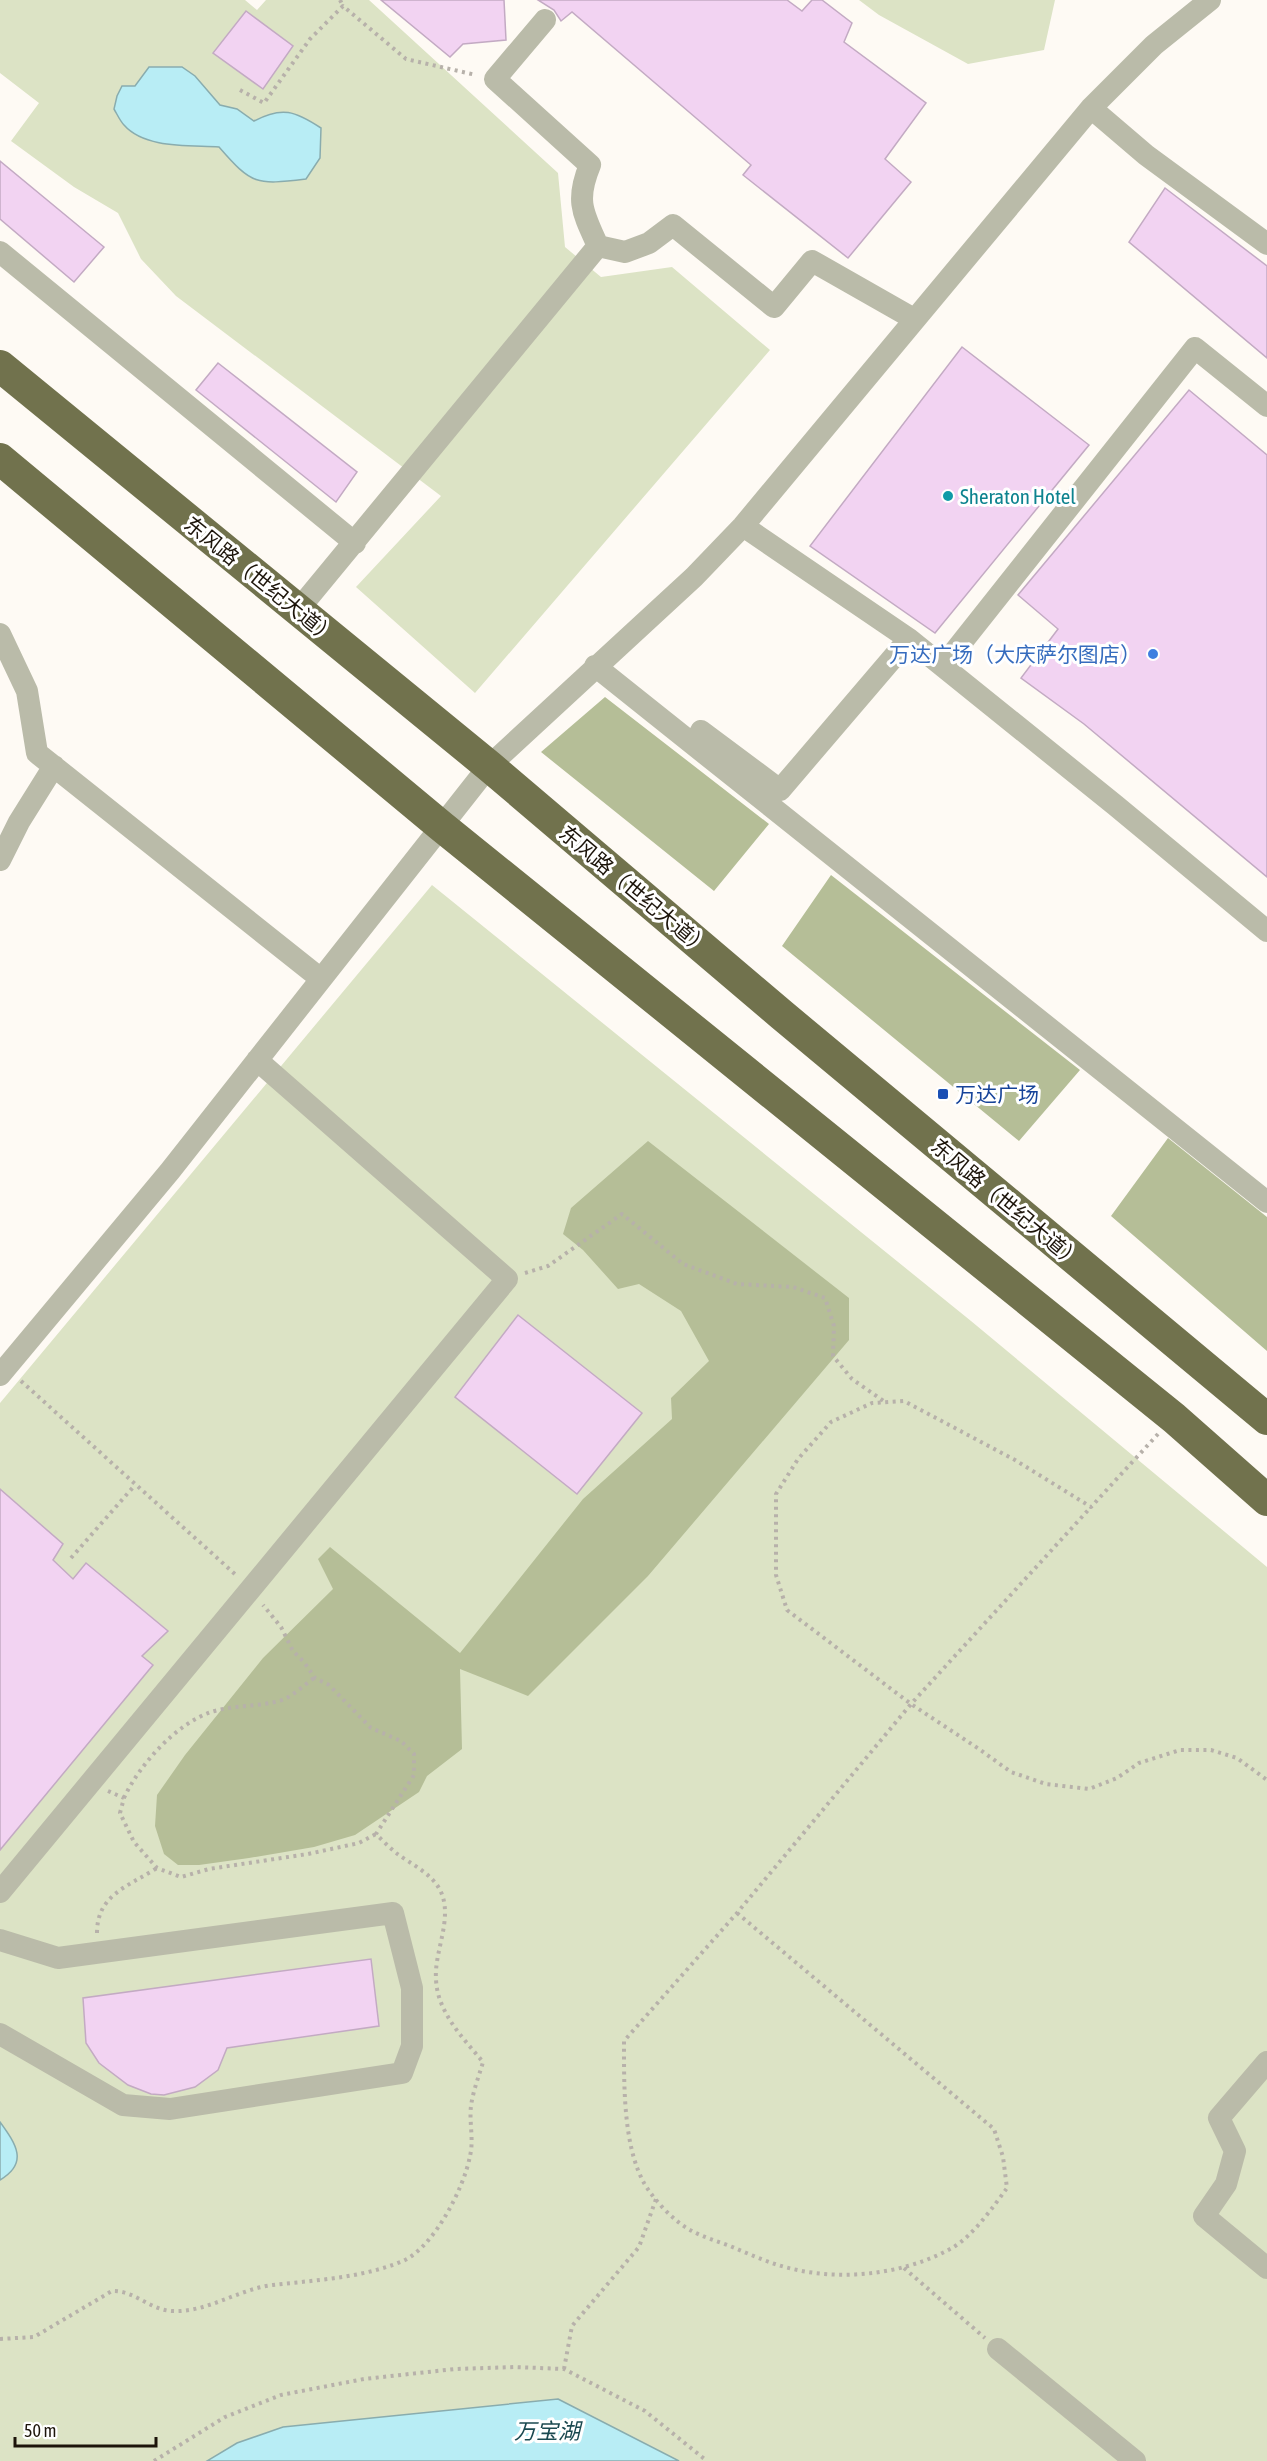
<svg xmlns="http://www.w3.org/2000/svg" width="1267" height="2461" viewBox="0 0 1267 2461" font-family="'Asap Condensed','Noto Sans SC',sans-serif">
<rect width="100%" height="100%" fill="#fefaf4"/>
<!-- green -->
<path fill="#dce3c5" d="M0,0H245L257,10L266,0H369L558,173L565,247L601,277L672,267L770,350L475,693L356,587L441,496L176,296L141,259L118,213L74,187L11,141L39,103L0,73Z
M859,0H1055L1044,50L968,64L879,15Z
M432,885L971,1321L1267,1567V2461H0V1403Z"/>
<!-- forest -->
<path fill="#b5be97" d="M605,697L769,824L714,891L541,752Z
M831,875L1080,1070L1019,1141L782,946Z
M1168,1138L1267,1217V1351L1111,1216Z
M648,1141L849,1298V1340L648,1576L528,1696L460,1669L462,1749L427,1776L419,1792L355,1835L314,1847L249,1858L199,1865H178L164,1854L155,1826L157,1795L185,1755L263,1658L333,1589L318,1559L330,1547L460,1653L583,1499L672,1419L671,1398L709,1361L681,1311L639,1284L618,1289L583,1250L563,1234L571,1208Z"/>
<!-- water -->
<path fill="#b8edf5" stroke="#89acae" stroke-width="1.5" d="M149,67H182L195,76L220,105L237,109L254,121C282,106 295,111 321,128L320,158L306,179C256,185 252,185 219,147C190,145 145,149 124,125C120,121 117,114 114,109L117,96L122,86H135Z
M0,2122C16,2144 29,2163 0,2180Z
M558,2399L679,2461H207L237,2443L283,2427Z"/>
<!-- building -->
<path fill="#f2d3f2" stroke="#c3aac3" stroke-width="1.5" d="M381,0H504L506,40L463,44L450,57Z
M538,0H787L802,11L812,0H822L852,23L844,42L926,103L885,159L911,182L848,258L743,175L751,165L572,12L561,21L554,10Z
M246,11L293,46L263,89L213,53Z
M0,161L104,247L74,282L0,219Z
M1165,188L1267,266V358L1129,242Z
M962,347L1089,445L935,633L810,546Z
M218,363L357,472L336,502L196,390Z
M1189,390L1267,455V877L1084,724L1021,678L1058,629L1018,595Z
M518,1315L642,1413L577,1494L455,1397Z
M0,1489L63,1544L53,1560L73,1579L86,1563L168,1631L142,1656L153,1665L0,1850Z
M371,1959L379,2026L227,2048L218,2070L195,2087L164,2095L151,2094L128,2085L99,2063L86,2043L83,1998Z"/>
<g fill="none" stroke-linecap="round" stroke-linejoin="round">
<!-- path -->
<path stroke="#b7b1aa" stroke-width="4" stroke-dasharray="3 4.5" stroke-linecap="butt" d="M340,0L343,6
M240,90L264,103L310,39L343,6L406,59L476,75
M525,1273L548,1266L622,1214L683,1264L737,1284L793,1287L825,1298L834,1326L833,1356L852,1379L885,1402
M21,1381L236,1575
M1158,1434L1091,1507L1015,1460L904,1401L872,1403L831,1422L798,1459L776,1494V1575L787,1610L911,1704L979,1749L1011,1772L1046,1784L1089,1789L1117,1778L1139,1763L1180,1750H1211L1237,1758L1267,1780
M71,1558L135,1485
M108,1791L124,1798L120,1813L134,1842L157,1868L181,1877L209,1869L308,1854L359,1843L376,1834
M124,1798C139,1765 176,1724 211,1712C233,1705 257,1707 279,1701C291,1698 304,1685 314,1678
M737,1913L994,2129L1003,2157L1007,2188C993,2207 973,2236 952,2248C900,2277 829,2283 772,2263C758,2258 744,2252 730,2246C717,2241 703,2237 692,2231C674,2222 654,2200 644,2183C623,2145 624,2084 624,2041L737,1913L911,1704L1091,1507
M97,1933C97,1895 127,1887 157,1868
M904,2268L985,2338
M0,2339L34,2337L112,2291C134,2290 150,2310 172,2311C207,2313 238,2289 273,2285C316,2280 362,2278 403,2261C434,2247 464,2188 470,2156C474,2140 469,2122 471,2106C473,2091 479,2076 483,2062C463,2038 437,2012 436,1979C434,1952 453,1919 441,1892C433,1874 411,1864 396,1853C389,1847 382,1840 376,1834L414,1775V1754L401,1741L371,1728L329,1685L315,1678L304,1662L293,1651L281,1627L263,1605
M564,2369L572,2326L639,2247L656,2199
M154,2461L225,2417L281,2395L364,2379L455,2369L514,2367L564,2369L645,2411L707,2461"/>
<!-- minor -->
<path stroke="#babba9" stroke-width="22" d="M1091,108L1146,155L1267,244
M598,246L625,252L649,243L673,225L774,307L812,261L914,319
M0,252L355,543
M298,610L598,246C583,213 575,201 590,165L495,79L545,20
M0,634L27,691L37,753L321,979
M909,639L1115,805L1267,931
M595,666L1267,1202
M943,666L1195,348L1267,406
M701,731L780,790L909,639L743,526
M0,860L19,822L54,766
M0,1375L170,1171L489,766L694,577L743,526L1091,108L1154,45L1210,0
M0,1892L507,1279L257,1060
M0,1940L58,1958L393,1913L412,1988V2046L402,2073L170,2109L123,2105L0,2034
M1267,2062L1219,2118L1235,2151L1226,2184L1204,2216L1267,2268
M998,2349L1135,2461"/>
<!-- highway -->
<path stroke="#71724d" stroke-width="32" d="M0,366L489,766L782,1015L1267,1419
M0,459L441,826L1174,1418L1267,1500"/>
</g>
<!-- markers -->
<circle fill="#0f9aa8" stroke="#fff" stroke-width="2" cx="948" cy="496" r="6"/>
<circle fill="#3f7fe0" stroke="#fff" stroke-width="2" cx="1153" cy="654" r="6"/>
<rect fill="#1a4fb4" stroke="#fff" stroke-width="2" x="937" y="1088" width="12" height="12" rx="3"/>
<g text-anchor="middle" dominant-baseline="central" stroke-width="6" stroke-linejoin="round" paint-order="stroke">
<!-- culture labels -->
<g font-size="21" fill="#0d838f" stroke="#fff" text-anchor="start">
<text x="960" y="496">Sheraton Hotel</text>
</g>
<!-- street labels -->
<g font-size="21" fill="#1c140a" stroke="#fff">
<text transform="translate(261 580) rotate(39)">东风路（世纪大道）</text>
<text transform="translate(635 890) rotate(40)">东风路（世纪大道）</text>
<text transform="translate(1007 1203) rotate(40)">东风路（世纪大道）</text>
</g>
<!-- shop labels -->
<g font-size="21" fill="#366cbe" stroke="#fff" text-anchor="end">
<text x="1141" y="654">万达广场（大庆萨尔图店）</text>
</g>
<!-- transit labels -->
<g font-size="21" fill="#164399" stroke="#fff" text-anchor="start">
<text x="955" y="1094">万达广场</text>
</g>
<!-- water labels -->
<g font-size="22" font-style="italic" fill="#1b4950" stroke="#fff">
<text x="547" y="2431">万宝湖</text>
</g>
</g>
<!-- scale -->
<path d="M15 2437v9h141v-9" fill="none" stroke="#1c140a" stroke-width="3"/>
<text x="24" y="2437" font-size="18" fill="#1c140a" stroke="#ffffff" stroke-width="4.5" paint-order="stroke">50 m</text>
</svg>
